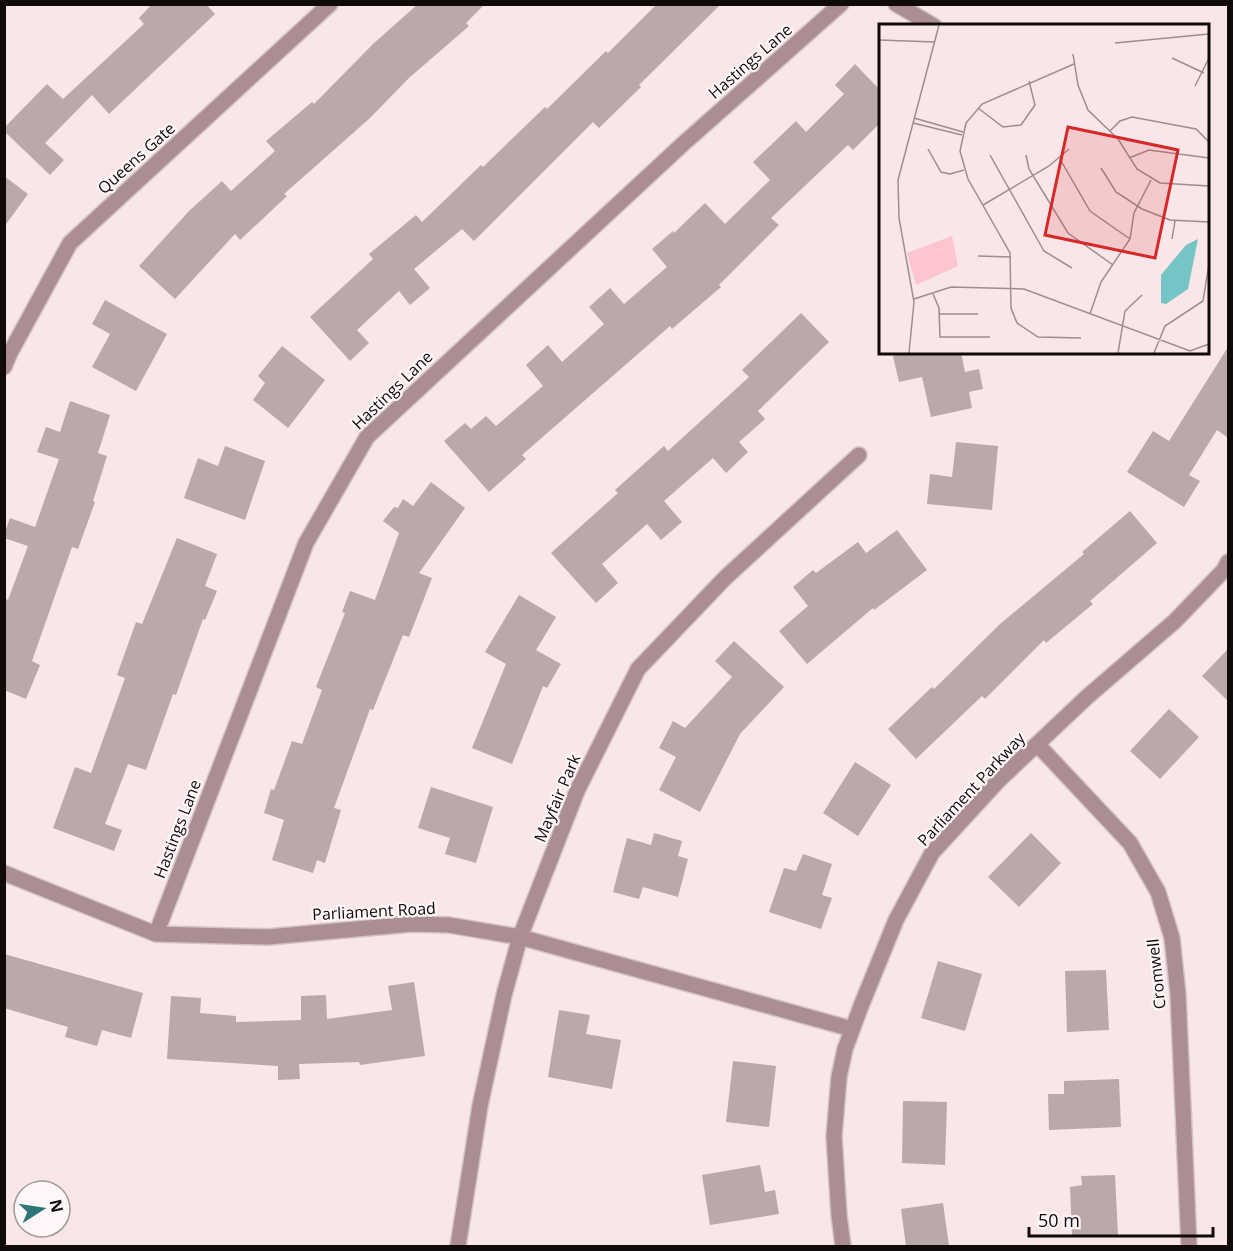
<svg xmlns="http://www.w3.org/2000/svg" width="1233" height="1251" viewBox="0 0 1233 1251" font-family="'Open Sans',sans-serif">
<rect width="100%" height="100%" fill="#f8e6e9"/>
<!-- building -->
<path fill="#baa8ab" d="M152,4H206L215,14L109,114L92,95L45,143L64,160L50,175L4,131V128L47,84L63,99L144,24L139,18Z
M418,4H485L466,23L469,26L409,78L370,118L284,194L287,196L240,240L235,234L175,299L139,266L189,211L222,181L231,191L275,151L266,141L312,102L314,104L373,44Z
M657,4H721L639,85L641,87L599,128L593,122L474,241L462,229L414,269L430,288L410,305L399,291L357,330L369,343L350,361L310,317L373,259L369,254L416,215L422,222L481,165L483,167L545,107L547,109L606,51L608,53Z
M855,64L880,90V123L853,150L848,145L771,218L779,225L719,285L721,287L672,329L670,326L522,455L526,459L489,492L444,441L465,423L471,429L486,416L496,426L543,386L526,365L548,345L562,362L604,324L589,307L610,288L624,304L667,267L652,249L673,231L674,233L705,203L725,224L770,180L753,162L796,121L806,132L844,94L835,85Z
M4,176L28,194L4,227Z
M105,300L167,334L136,391L92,367L110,334L92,324Z
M801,313L829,342L758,411L765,419L739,442L748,452L726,473L713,458L664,501L682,522L661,540L647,524L602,564L618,583L596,603L551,553L618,493L615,490L664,446L668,451L749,377L742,370Z
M282,346L325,380L288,428L253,400L265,383L258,376Z
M1228,347V438L1217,430L1189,475L1200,481L1184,507L1127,472L1153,431L1169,441Z
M909,352H961L965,372L979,369L983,389L969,392L972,408L931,417L922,377L899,382L893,356Z
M70,401L110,415L98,453L107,456L93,501L95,502L78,549L72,547L32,661L40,665L26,699L4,690V598L8,600L28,546L4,538V535L10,518L35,527L59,459L37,452L46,427L60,432Z
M956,442L998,446L992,510L927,504L930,474L952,477Z
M225,446L265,461L245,520L184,498L198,458L218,466Z
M431,482L465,508L419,573L432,578L409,637L403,635L373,710L370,709L334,808L341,810L325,863L317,860L313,873L272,860L284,820L264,813L271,789L274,790L292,741L302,744L322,690L316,687L345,613L342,612L350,591L375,600L399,533L383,521L394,507L398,508L403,499L413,506Z
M1130,511L1157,543L1090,601L1093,604L1046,643L1044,640L985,699L982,696L916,759L888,729L932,687L934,689L1000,624L1084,554L1082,552Z
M897,530L927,570L874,610L873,608L807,664L779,631L808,606L793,587L813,570L816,573L858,542L866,553Z
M177,538L217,554L205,586L217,591L205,620L203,619L176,695L173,694L146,770L128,764L105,824L122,830L114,851L53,828L75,767L91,773L125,678L117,675L136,622L142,624Z
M519,595L556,617L536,650L561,664L547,688L543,686L512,764L472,748L506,664L485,652Z
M734,641L784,687L740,734L700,812L659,790L676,757L659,748L673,721L685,728L732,677L715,661Z
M1228,649V701L1202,676Z
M1169,709L1199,737L1160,779L1130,751Z
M855,762L891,785L858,836L823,813Z
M431,787L493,807L476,863L445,854L450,838L418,828Z
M654,833L682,841L678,856L688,859L678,897L643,887L639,899L613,892L627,838L651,845Z
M1031,833L1061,863L1019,907L988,877Z
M803,854L832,864L822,895L832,898L821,929L769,912L784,868L796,871Z
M4,954L143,993L131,1038L102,1030L97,1046L65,1037L68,1027L4,1008Z
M938,961L982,974L965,1031L921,1018Z
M1106,970L1109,1030L1067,1032L1065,971Z
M414,982L425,1056L360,1065L359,1062L299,1064L300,1079L278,1080V1066L167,1059L171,996L201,998L200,1013L236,1016V1022L301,1020V996L326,995L327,1019L392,1010L388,986Z
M559,1010L590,1015L586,1034L621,1040L612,1089L548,1077Z
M733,1061L776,1066L769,1127L726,1122Z
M1119,1079L1121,1127L1049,1130L1048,1094H1064V1081Z
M903,1101L947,1102L945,1165L902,1163Z
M760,1165L765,1192L775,1190L779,1214L710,1225L702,1175Z
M1115,1175L1118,1235L1072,1237L1070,1187L1082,1185L1081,1176Z
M943,1203L949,1246H906L901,1209Z"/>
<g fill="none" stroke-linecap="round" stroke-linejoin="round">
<!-- street casing -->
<g stroke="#d3c3c5" stroke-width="18">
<path id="street" d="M896,4L934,26
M4,367L10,353L70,243L330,4
M1037,744L1130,843L1158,892L1172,938L1178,994L1189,1246
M4,873L156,934L268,937L412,924L449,925L520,937L852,1029
M156,934L306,543L367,437L684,143L841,4
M458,1246L480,1106L504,995L520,937L577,791L638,669L725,578L859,455
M843,1246L839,1215L834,1136L839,1077L845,1049L861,1006L896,920L932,853L999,780L1087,697L1175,621L1224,570L1228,562"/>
</g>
<!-- street -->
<use href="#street" stroke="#ab8e94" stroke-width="15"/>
</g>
<g text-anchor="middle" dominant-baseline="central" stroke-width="4.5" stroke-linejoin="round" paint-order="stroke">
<!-- street labels -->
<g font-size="16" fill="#100a0b" stroke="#fef6f7">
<text transform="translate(750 61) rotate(-41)">Hastings Lane</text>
<text transform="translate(136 158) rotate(-42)">Queens Gate</text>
<text transform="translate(392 390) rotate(-44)">Hastings Lane</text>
<text transform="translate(971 789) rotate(-47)">Parliament Parkway</text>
<text transform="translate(557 798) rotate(-67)">Mayfair Park</text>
<text transform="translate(177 829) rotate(-69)">Hastings Lane</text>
<text transform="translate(374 911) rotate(-3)">Parliament Road</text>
<text transform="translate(1156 974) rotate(-96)">Cromwell</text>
</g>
</g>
<!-- overview -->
<g transform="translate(879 24)">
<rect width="330" height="330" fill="#f8e6e9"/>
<path d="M73,212L79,242L37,261L28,229Z" fill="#fcc5d0"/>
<path d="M319,215L309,265L287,280L282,279V251L307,221Z" fill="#74c5c5"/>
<path fill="none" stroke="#9b8e90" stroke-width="1.5" d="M0,16L56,18M236,19L330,10M194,30L199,61L209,86L239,115L258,145L281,159L330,162M293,34L325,49M195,40L103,80L87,99L81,127L89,155L131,229L132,284L138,299L159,313L202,314M316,62L330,34M99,84L124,103L142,101L156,81L150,57M35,94L84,108M34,99L83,111M231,107L241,97L253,93L317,105L330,118M49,125L62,148L71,150L85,146M111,131L165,227L193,244M147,131L150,145L189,209L234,241M250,134L270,126L330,134M181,135L211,187L251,215M222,144L237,168L263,185L291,196L330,198M104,181L170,142L190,125M293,215L296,197M99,232L132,233M54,270L60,284L61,313H111M35,275L72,263L145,265L311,327L330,320M60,290H99M211,290L222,258L251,215L255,189L272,156M30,329L35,278L20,194L19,156L60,1M239,329L246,287L263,271M275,329L286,302L324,277L330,240"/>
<path fill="#d62828" fill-opacity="0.15" stroke="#d62828" stroke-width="3" d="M189,103L299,126L276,234L166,211Z"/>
<rect width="330" height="330" fill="none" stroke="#100a0b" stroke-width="3"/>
</g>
<!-- border -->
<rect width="1233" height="1251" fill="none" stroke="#100a0b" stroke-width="12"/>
<!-- north arrow -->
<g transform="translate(42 1209) rotate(78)"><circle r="28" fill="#fef6f7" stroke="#9f9899" stroke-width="1.5"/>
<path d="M0-4.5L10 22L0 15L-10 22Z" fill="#2b7576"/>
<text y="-9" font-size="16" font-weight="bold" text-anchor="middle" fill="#100a0b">N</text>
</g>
<!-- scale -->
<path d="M1029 1227v9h184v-9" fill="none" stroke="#100a0b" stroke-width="3"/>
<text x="1038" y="1227" font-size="18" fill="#100a0b" stroke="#fef6f7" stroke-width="4.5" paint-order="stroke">50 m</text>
</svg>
